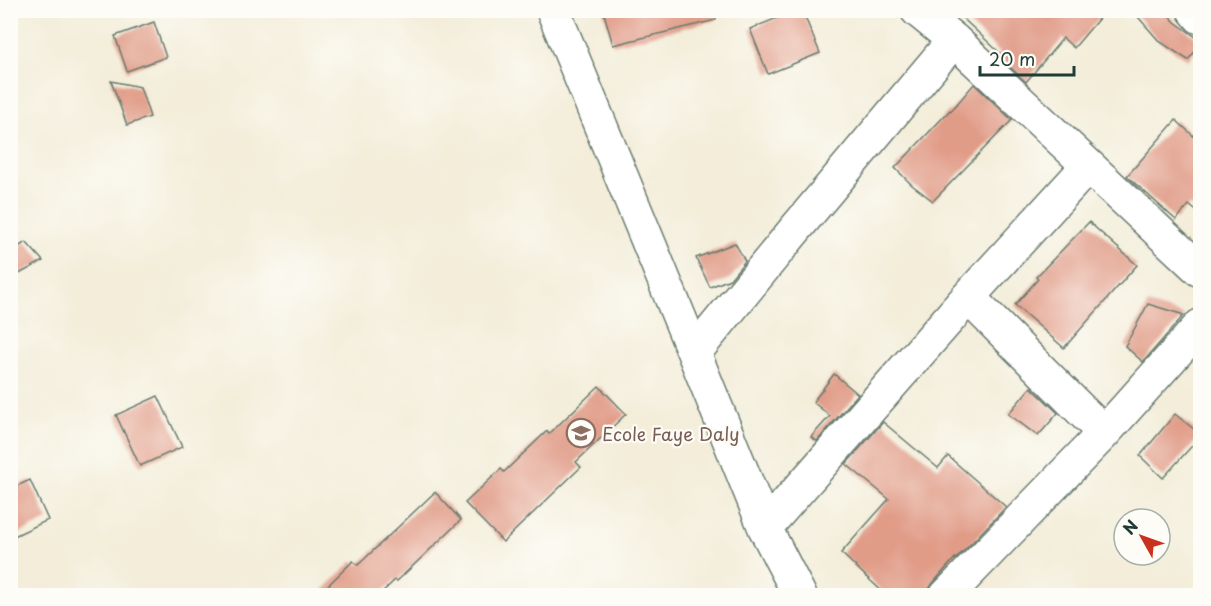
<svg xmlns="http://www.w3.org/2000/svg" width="1211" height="606" viewBox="0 0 1211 606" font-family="'Playpen Sans',sans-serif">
<rect width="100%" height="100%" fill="#fdfcf7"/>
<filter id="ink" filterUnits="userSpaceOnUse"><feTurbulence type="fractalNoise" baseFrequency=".0167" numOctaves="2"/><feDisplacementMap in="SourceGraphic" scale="12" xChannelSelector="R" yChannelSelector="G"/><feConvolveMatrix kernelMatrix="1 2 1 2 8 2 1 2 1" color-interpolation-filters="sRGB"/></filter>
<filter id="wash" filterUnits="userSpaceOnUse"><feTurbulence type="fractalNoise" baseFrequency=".008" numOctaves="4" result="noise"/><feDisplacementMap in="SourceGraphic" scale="24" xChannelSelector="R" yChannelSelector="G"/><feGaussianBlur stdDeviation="1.35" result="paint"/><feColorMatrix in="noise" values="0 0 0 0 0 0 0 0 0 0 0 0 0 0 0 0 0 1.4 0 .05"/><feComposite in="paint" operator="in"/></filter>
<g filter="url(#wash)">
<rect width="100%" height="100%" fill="#f3edd9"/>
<g id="blocks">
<!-- building -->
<path fill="#e19c88" d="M603,10H715L716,20L613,45Z
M797,10H802L820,53L768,74L750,29Z
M954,10H1106L1074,48L1063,38L1026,82L998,56L1000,53Z
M1132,10H1164L1175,22L1200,40V45L1188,60L1159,41Z
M154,22L166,57L127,71L115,36Z
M111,81L140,87L150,117L127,125Z
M974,84L1012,120L933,201L912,185L895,168L950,110L951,111Z
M1176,120L1200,142V214L1189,205L1176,220L1127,176Z
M1089,222L1137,265L1064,348L1015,305L1038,279L1036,277Z
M26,242L43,261L10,279V252Z
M735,243L745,261L730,279L710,287L696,258Z
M1148,304L1184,315L1143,362L1125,346Z
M834,374L858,394L817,441L811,437L830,416L813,402Z
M599,386L626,414L576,462L581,467L503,542L465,503L501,469L504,472L547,431L549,434Z
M1031,387L1058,413L1038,436L1008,414Z
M158,396L182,447L140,466L116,415Z
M1175,414L1200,434V437L1163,478L1140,456Z
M883,422L938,468L948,456L1006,507L956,559L955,558L933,583L924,596H887L841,553L889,499L846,464Z
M30,480L48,520L10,538V489Z
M435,492L461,520L397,581L395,580L378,596H317L353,561L358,565Z"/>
</g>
</g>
<g filter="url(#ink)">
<use href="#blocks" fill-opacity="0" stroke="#697b6e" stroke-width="1.5"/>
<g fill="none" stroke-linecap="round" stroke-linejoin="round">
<!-- minor casing -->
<g stroke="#697b6e" stroke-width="36">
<path id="minor" d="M553,10L694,353L765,528L800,596
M917,10L954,40L1200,270
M968,297L1104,433
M694,353L793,232L954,40
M765,528L968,297L1088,166
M946,596L1104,433L1200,326"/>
</g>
<!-- tertiary casing -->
<g stroke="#697b6e" stroke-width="36">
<path id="tertiary" d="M1194,10L1200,17"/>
</g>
<!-- minor -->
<use href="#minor" stroke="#fff" stroke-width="33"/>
<!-- tertiary -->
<use href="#tertiary" stroke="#fff" stroke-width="33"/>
</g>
</g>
<!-- icons -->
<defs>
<g id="school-ring" transform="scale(1.5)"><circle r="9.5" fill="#fdfcf7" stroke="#8d6e63" stroke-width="1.5"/><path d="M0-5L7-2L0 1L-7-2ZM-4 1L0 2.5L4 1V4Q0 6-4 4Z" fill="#8d6e63"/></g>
</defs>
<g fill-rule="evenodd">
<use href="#school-ring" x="581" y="433"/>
</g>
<g text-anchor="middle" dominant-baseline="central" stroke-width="4.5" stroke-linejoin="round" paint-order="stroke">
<!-- education labels -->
<g font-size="18" fill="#785e54" stroke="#fdfcf7" text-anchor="start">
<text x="602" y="433">Ecole Faye Daly</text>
</g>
</g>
<!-- margin -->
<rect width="1211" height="606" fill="none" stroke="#fdfcf7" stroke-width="36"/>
<!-- north arrow -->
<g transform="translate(1142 537) rotate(310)"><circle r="28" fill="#fdfcf7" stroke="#a4b0a9" stroke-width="1.5"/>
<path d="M0-4.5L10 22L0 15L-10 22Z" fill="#c8321e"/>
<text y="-9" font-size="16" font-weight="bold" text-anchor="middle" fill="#1f3d34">N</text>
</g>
<!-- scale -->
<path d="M980 66v9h94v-9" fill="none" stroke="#1f3d34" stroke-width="3"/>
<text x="989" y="66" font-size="18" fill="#1f3d34" stroke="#fdfcf7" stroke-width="4.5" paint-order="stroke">20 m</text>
</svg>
